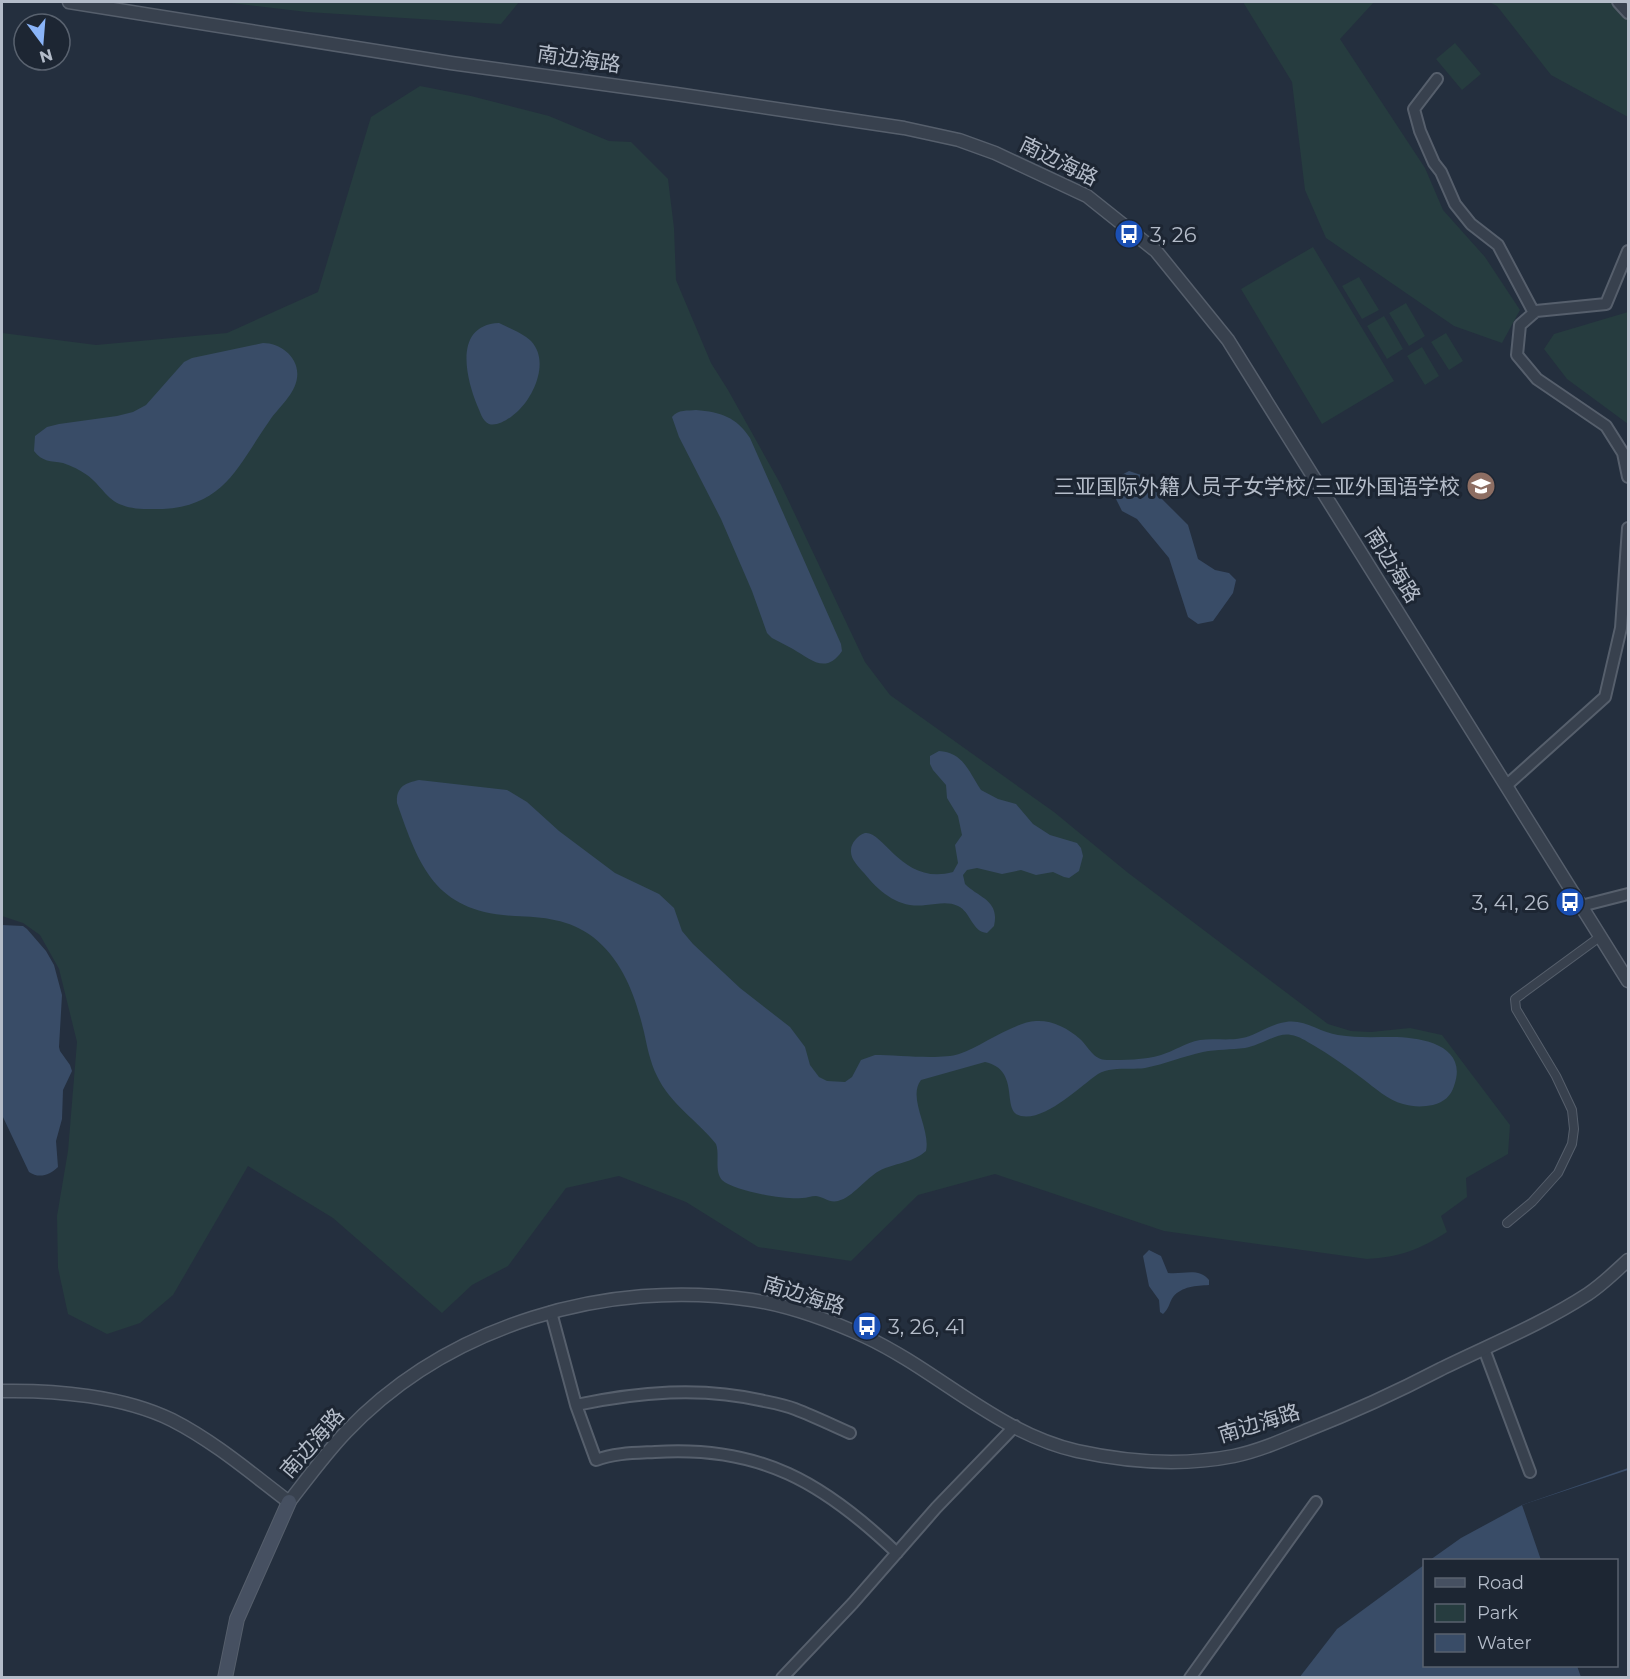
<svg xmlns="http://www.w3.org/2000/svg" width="1630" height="1679" viewBox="0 0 1630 1679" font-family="Montserrat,'Noto Sans SC',sans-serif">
<rect width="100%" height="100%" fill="#242f3e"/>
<!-- green -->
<path fill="#263c3f" d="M223,2H519L501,24L307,12Z
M1243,2H1374L1340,39L1425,168L1443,210L1485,257L1520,310L1502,343L1454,326L1326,238L1305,190L1292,82Z
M1489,2H1628V117L1551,75L1497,6Z
M1455,43L1481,74L1462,90L1436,59Z
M420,86L471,96L549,116L609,141L631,142L668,179L674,228L676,280L711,363L728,390L781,485L865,662L890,695L1054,812L1127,872L1328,1024L1351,1031L1371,1032L1410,1028L1442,1035L1510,1125L1508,1154L1466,1178L1467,1197L1441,1216L1447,1232C1419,1250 1400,1257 1367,1259L1164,1231L995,1174L918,1195L851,1261L758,1247L686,1202L619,1176L566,1188L508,1266L472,1285L442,1313L333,1218L248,1166L173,1295L140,1323L107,1334L68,1314L58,1268L57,1216L68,1151L77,1042L59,969L40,935L23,923L2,916V333L96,345L227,333L318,292L371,117Z
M1313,247L1394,381L1322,424L1241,289Z
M1359,277L1379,310L1362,319L1342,286Z
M1406,303L1425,336L1409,346L1389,313Z
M1628,312V424L1567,379L1544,349L1554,334Z
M1384,316L1403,349L1387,359L1367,326Z
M1446,333L1463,361L1449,370L1431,342Z
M1422,347L1439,376L1425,385L1407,356Z"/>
<!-- water -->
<path fill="#394c67" d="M499,323C509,328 523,333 531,341C550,361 534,396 518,411C512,417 498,427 489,424C482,421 480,411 477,405C466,378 453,325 499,323Z
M263,343C281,343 300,358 297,378C295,394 279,407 270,420C238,465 226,505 163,509C149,509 134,510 122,505C107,500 100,484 87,475C80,470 72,466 63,463C51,461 42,462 34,451L35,436L47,427L59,424L117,416L133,412L146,405L184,362L192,358Z
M696,410C721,412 736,417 750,438L841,644L842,651C826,675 810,659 793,649C786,645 779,642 772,638L767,633L752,591L721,519L679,437L672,417C678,409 688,411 696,410Z
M1129,471L1144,476L1159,496L1188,525L1198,559L1215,570L1229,573L1236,580L1233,593L1213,621L1198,624L1188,617L1169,558L1137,519L1122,511L1114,495L1116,478Z
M939,751C963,752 969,772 981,790L998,799L1016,804L1033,824L1050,835L1077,843L1081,848L1083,856L1079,871L1069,878L1064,877L1053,872L1036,875L1021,870L1002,874L977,868L967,870L963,875L965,884C979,898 1000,900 994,926L987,933C972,932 971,912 958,906C948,901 937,904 926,905C900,909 880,893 864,873C859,867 850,859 851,850C851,843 858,835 865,833C883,830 903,886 953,872L958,863L955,845L962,835L958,816L947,798L946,785L933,770L930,764V756Z
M419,780L507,790L527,802L559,831L615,873L659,894L674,908L682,931L693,944L740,988L790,1027L805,1047L810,1065L819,1077L827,1081L845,1082L852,1077L861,1060L875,1055C897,1055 941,1060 959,1054C982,1046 1014,1022 1036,1021C1052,1020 1068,1028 1080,1039C1089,1047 1093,1060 1107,1060C1124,1060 1144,1060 1161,1055C1174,1051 1185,1043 1200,1040C1214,1038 1228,1041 1242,1038C1257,1035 1270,1024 1286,1022C1305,1019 1321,1033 1338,1035C1356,1038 1374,1037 1392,1037C1421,1037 1469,1045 1454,1086C1451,1096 1444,1102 1433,1105C1423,1107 1413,1107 1403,1104C1388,1100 1375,1088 1363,1079C1347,1067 1330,1055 1313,1045C1306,1041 1299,1036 1291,1035C1277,1032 1260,1046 1245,1048C1231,1050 1217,1049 1203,1052C1184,1056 1165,1064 1145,1068C1131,1070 1111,1066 1098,1074C1079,1087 1046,1121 1021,1116C1000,1112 1022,1070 985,1062L921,1080C907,1098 931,1129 926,1151C913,1163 894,1163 879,1171C865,1179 853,1197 838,1201C829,1203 824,1197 816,1196C811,1196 807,1198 802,1198C786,1200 733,1191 722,1180C714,1171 720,1155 716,1144C697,1120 670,1104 657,1076C650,1062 647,1046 644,1032C635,995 623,961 593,937C569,919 543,917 515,916C436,912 420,869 397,803C396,787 405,783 419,780Z
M2,925L23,926L27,929L46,951L54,965L62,995L59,1047L60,1051L70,1065L72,1071L63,1090L62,1119L56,1141L58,1167C50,1175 39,1179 29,1172L2,1115Z
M1149,1250L1161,1256L1168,1273C1183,1275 1198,1267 1209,1280V1285C1196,1286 1182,1286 1173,1297C1169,1303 1169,1309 1163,1314L1160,1312L1159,1300L1149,1286L1143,1256Z
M1628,1468V1677L1299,1678L1337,1629L1424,1565V1666H1616V1560H1430L1461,1538L1522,1505Z"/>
<!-- pier -->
<path fill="#242f3e" d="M1628,1470V1677H1581L1577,1666H1616V1560H1541L1522,1505Z"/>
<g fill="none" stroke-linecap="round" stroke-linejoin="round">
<!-- pedestrian casing -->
<g stroke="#565f6c" stroke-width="10">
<path id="pedestrian" d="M1507,1223L1532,1202L1558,1173L1572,1144L1574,1129L1572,1110L1556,1076L1516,1009L1515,999L1601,936"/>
</g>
<!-- minor casing -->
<g stroke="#565f6c" stroke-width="14">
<path id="minor" d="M1618,2L1628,13
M1437,79L1414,109L1420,131L1434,163L1441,172L1455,204L1471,224L1498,245L1534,313
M1628,251L1606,304L1536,311L1520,325L1517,355L1537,379L1606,426L1623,453L1628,477
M1507,785L1605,697L1621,628L1628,528
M1581,906L1628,894
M551,1312L576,1405L596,1460C614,1453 635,1453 655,1452C760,1445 824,1483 897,1553
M1484,1349L1530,1472
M576,1405C638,1392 701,1386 764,1401C774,1403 785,1405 795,1409C813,1416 832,1425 850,1433
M782,1678L853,1603L936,1508L1015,1426
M1190,1678L1316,1502"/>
</g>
<!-- tertiary casing -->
<g stroke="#565f6c" stroke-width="15">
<path id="tertiary" d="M69,2L451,63L676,94L904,128L959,140L995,153L1087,196L1156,251L1228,340L1628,981
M2,1391C56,1390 123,1396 172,1420C215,1442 252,1474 289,1502C307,1479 325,1454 346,1432C448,1325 607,1278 752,1300C791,1306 831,1321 866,1337C938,1371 998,1433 1077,1451C1127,1462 1183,1466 1234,1456C1258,1451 1281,1441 1305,1431C1351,1413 1397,1392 1441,1369C1490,1345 1542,1324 1588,1294C1603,1284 1616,1271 1628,1260"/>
</g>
<!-- secondary casing -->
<g stroke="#565f6c" stroke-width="16">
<path id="secondary" d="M225,1678L237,1619L289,1502"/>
</g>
<!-- pedestrian -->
<use href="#pedestrian" stroke="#38414e" stroke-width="8"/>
<!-- minor -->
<use href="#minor" stroke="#38414e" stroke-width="10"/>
<!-- tertiary -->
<use href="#tertiary" stroke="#38414e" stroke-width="12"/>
<!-- secondary -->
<use href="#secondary" stroke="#465061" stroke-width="14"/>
</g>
<!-- icons -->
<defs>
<g id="bus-disc" transform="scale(1.5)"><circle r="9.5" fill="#1a4fb4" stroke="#1d2633"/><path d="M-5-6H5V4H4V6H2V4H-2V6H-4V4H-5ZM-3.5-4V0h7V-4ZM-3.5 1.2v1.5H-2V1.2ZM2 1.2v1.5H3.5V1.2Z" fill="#fff"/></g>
<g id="school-disc" transform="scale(1.5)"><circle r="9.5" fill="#8d6e63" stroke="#1d2633"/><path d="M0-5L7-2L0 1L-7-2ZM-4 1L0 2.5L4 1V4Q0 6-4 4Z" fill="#fff"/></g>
</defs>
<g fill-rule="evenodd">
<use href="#bus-disc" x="1129" y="234"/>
<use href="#school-disc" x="1481" y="486"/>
<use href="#bus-disc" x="1570" y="902"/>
<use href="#bus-disc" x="867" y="1326"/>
</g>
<g text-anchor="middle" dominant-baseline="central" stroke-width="6" stroke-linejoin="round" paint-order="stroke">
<!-- street labels -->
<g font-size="21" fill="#b4bcc9" stroke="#1d2633">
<text transform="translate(579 59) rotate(8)">南边海路</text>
<text transform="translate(1059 161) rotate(26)">南边海路</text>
<text transform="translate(1393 565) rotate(58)">南边海路</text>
<text transform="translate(804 1295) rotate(17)">南边海路</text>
<text transform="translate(1259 1423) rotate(-17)">南边海路</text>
<text transform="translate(312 1443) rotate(-49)">南边海路</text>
</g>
<!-- poi labels -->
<g font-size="21" fill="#b4bcc9" stroke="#1d2633" text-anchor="start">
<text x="1150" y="234">3, 26</text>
<text x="1460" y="486" text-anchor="end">三亚国际外籍人员子女学校/三亚外国语学校</text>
<text x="1549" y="902" text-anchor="end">3, 41, 26</text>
<text x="888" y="1326">3, 26, 41</text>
</g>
</g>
<!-- border -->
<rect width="1630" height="1679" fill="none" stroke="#b4bcc9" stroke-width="6"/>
<!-- legend -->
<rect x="1423" y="1559" width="195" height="108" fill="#1d2633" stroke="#59626f" stroke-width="1.5"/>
<rect x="1435" y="1578" width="30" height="9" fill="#465061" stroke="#59626f" stroke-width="1.5"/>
<text x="1477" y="1589" font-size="18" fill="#b4bcc9">Road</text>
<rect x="1435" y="1604" width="30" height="18" fill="#263c3f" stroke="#59626f" stroke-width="1.5"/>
<text x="1477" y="1619" font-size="18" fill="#b4bcc9">Park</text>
<rect x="1435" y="1634" width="30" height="18" fill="#394c67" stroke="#59626f" stroke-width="1.5"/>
<text x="1477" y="1649" font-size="18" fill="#b4bcc9">Water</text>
<!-- north arrow -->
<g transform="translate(42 42) rotate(164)"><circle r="28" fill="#1d2633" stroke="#59626f" stroke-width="1.5"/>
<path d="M0-4.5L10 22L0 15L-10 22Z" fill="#8ab4f8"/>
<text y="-9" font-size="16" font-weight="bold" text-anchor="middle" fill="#b4bcc9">N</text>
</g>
</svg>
